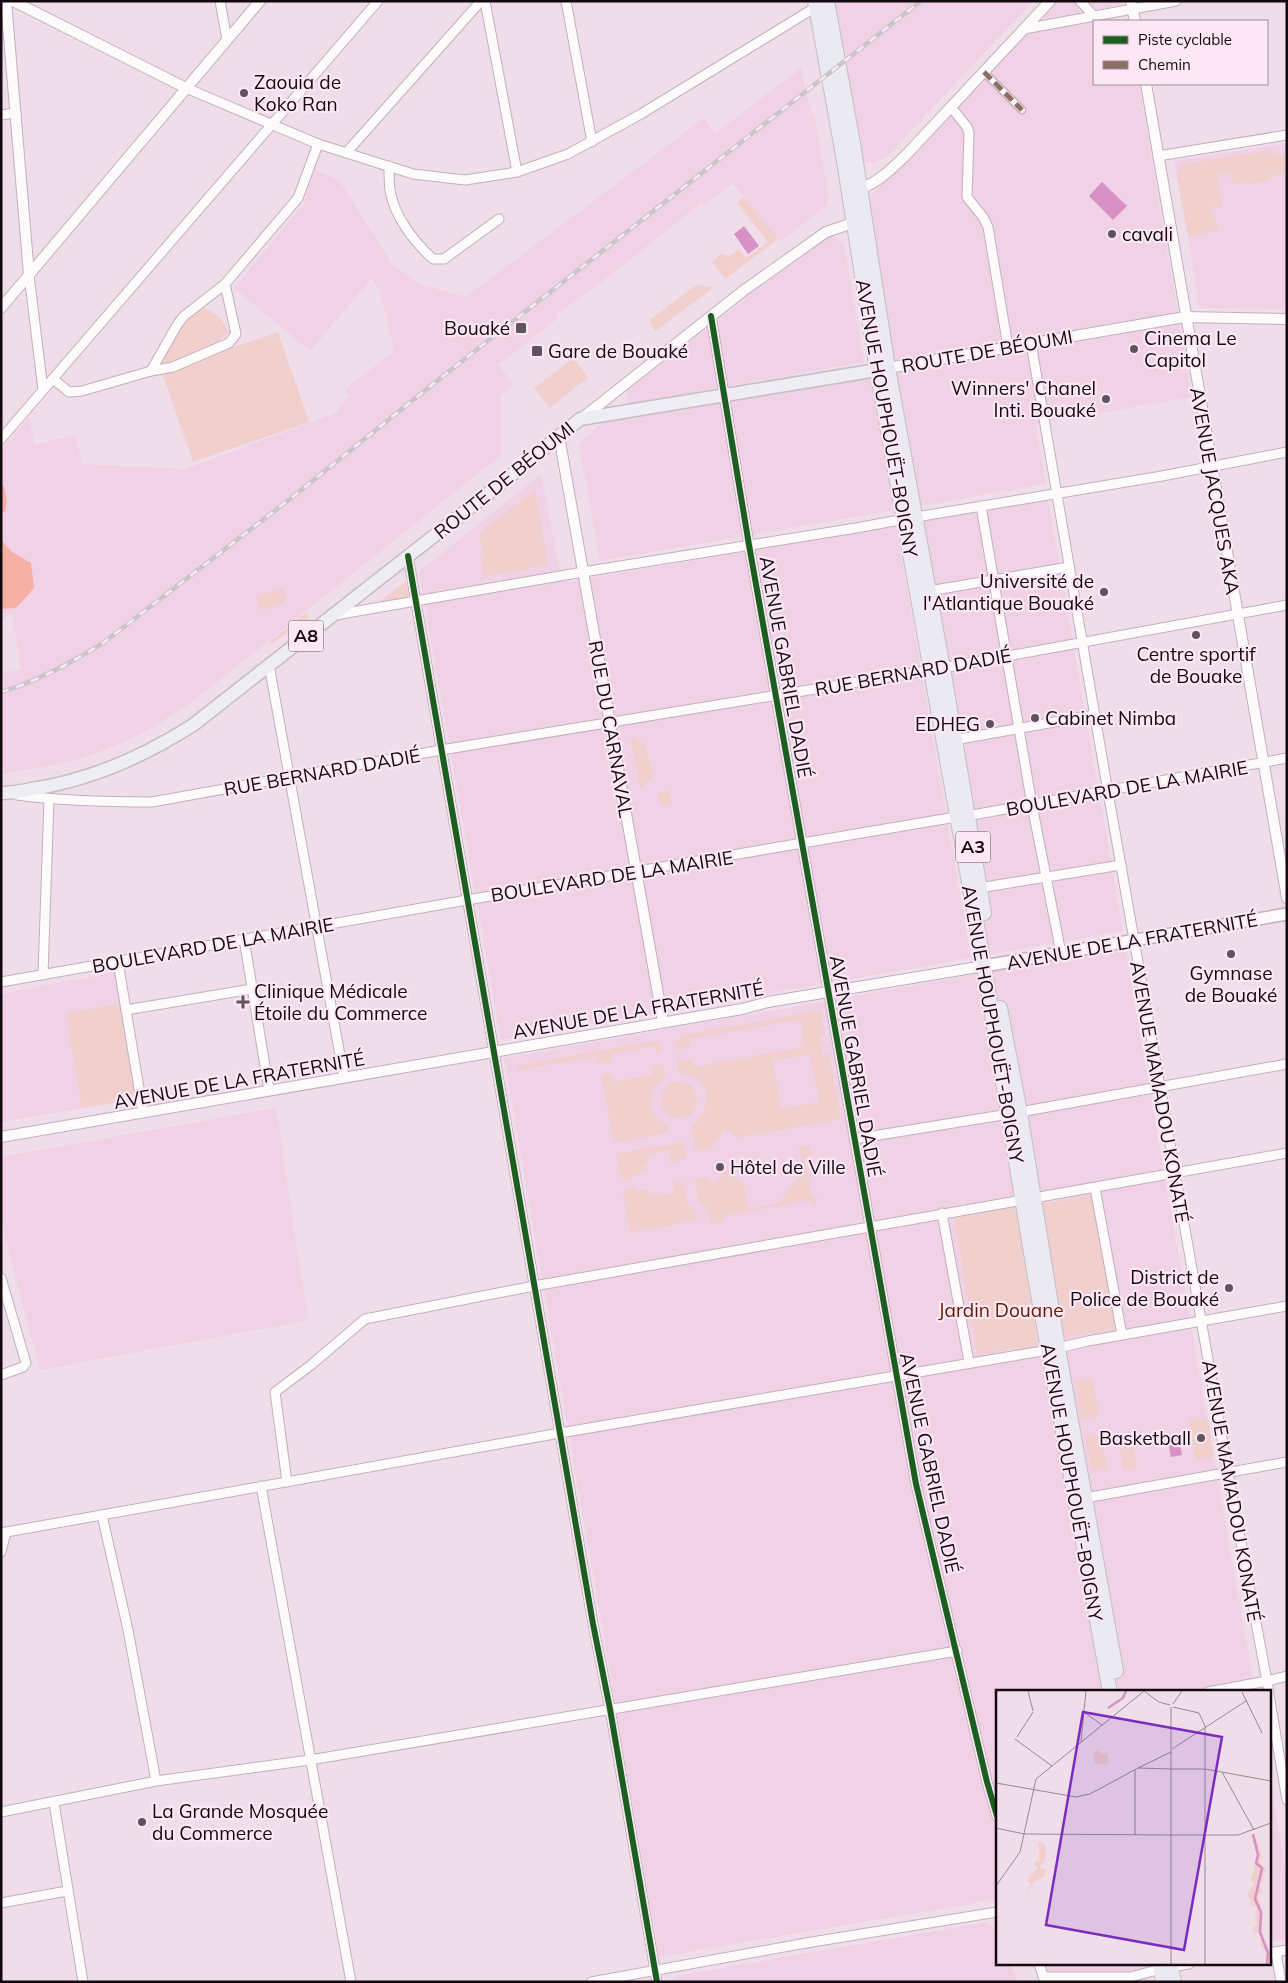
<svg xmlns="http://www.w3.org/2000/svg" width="1288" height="1983" viewBox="0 0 1288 1983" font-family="Mulish,sans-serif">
  <rect width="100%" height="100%" fill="#f0ddea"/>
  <g fill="#f0d1e6">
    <polygon points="828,1 1033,1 886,157 874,163 863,161"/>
    <polygon points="1055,1 1120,1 1121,5 1045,19 1043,14"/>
    <polygon points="1094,22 1094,84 1139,84 1192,397 1036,424 1046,484 600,561 579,444 603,422 891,373 862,205 1026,34"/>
    <polygon points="801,68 811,114 814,113 829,198 826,201 828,204 780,242 733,183 704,205 701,203 612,274 556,315 558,318 498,365 514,385 501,396 501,455 187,706 180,709 156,726 122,743 78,760 1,774 1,673 21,670 12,613 1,620 1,451 29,417 35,444 76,435 82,464 185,469 339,412 338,408 350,397 344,390 392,353 393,346 380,290 371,279 310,351 234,288 304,204 315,170 339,180 392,264 419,284 466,297 704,118 716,133"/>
    <polygon points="1287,143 1287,309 1199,308 1188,236 1174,161"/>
    <polygon points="829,233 844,244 864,362 628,404 626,392"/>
    <polygon points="541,474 562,583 896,526 971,958 501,1040 419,572"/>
    <polygon points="1048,499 1123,931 986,955 911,523"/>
    <polygon points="1125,948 1255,1692 997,1692 997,1899 659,1957 504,1058"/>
    <polygon points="116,972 135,1099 1,1122 1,994"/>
    <polygon points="276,1108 296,1242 308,1319 310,1320 40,1370 1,1221 1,1157"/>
    <polygon points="1269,1776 1287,1876 1287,1939 1269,1942"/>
    <polygon points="986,1922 997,1930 997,1964 1011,1964 1018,1982 674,1982 676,1976"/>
    <polygon points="1041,1964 1159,1964 1146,1972 1148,1982 1049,1982"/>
  </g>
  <g fill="#f1cfcd" fill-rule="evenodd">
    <polygon points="1266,151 1285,156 1285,172 1278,177 1270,173 1269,180 1247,184 1246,182 1232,184 1230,173 1217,175 1222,206 1211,208 1219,231 1188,236 1177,176 1183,164"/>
    <polygon points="744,197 778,239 725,279 712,262 721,254 729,256 739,249 746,258 768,242 737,202"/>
    <polygon points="697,285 714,287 655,331 650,324 651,319"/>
    <path d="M203,308C216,312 223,320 229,332L205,352L172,365L156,362L181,324Z"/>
    <polygon points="278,332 309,422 193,462 162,372"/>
    <polygon points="573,358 588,377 550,408 534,388"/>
    <polygon points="535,490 548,565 484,577 480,556 483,555 479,533"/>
    <polygon points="406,581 409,597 378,603"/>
    <path d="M284,588C289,608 275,606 260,610L256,596Z"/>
    <polygon points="305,614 309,615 308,618 270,645 270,641"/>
    <path d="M631,737L645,745C647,756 651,764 653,776L640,788Z"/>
    <polygon points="670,791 672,803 660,807 657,793"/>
    <polygon points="121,1004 135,1099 82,1108 66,1013"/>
    <path d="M821,1010L825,1034L819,1036L822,1055L829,1054L841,1119L737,1138L724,1129L711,1149L697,1151L695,1149L692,1127C714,1104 713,1080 679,1072L677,1061L692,1059L694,1067L804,1047L800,1020L689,1039L690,1047L676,1050L674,1042L681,1040L680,1036ZM810,1054L819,1102L781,1109L773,1061Z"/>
    <polygon points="659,1040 662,1052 657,1053 655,1046 611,1054 612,1061 598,1064 596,1056 517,1070 516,1066"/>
    <path d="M662,1064L666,1075C648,1090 643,1114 669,1126L665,1133L614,1143L601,1075L612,1074L613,1082L652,1075L651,1066Z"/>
    <circle cx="679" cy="1100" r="18"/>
    <polygon points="683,1142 686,1158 670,1163 669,1150 649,1154 647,1157 648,1164 644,1164 645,1170 639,1171 640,1174 632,1176 629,1180 625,1180 621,1177 616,1154"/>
    <polygon points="809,1145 811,1156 805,1158 812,1198 818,1197 815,1206 812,1206 810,1200 725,1216 726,1221 712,1224 704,1204 698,1201 695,1179 708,1177 711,1183 717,1182 724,1171 730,1170 735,1178 744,1184 749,1209 779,1203 797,1178 804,1176 799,1147"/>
    <polygon points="683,1181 687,1204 697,1213 698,1220 630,1233 623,1193 626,1189 634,1187 636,1191 646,1190 649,1192 650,1197 674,1193 673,1183"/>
    <polygon points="1092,1195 1116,1329 1056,1339 1032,1206"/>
    <polygon points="1015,1207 1038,1345 977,1355 954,1218"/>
    <polygon points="1092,1378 1099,1416 1081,1419 1075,1381"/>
    <polygon points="1207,1417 1214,1456 1196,1460 1189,1420"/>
    <polygon points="1101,1434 1107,1468 1091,1471 1085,1437"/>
    <polygon points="1131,1436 1137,1467 1123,1470 1118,1439"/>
  </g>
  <g fill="#f6b0a3">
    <polygon points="1,484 4,486 7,501 5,512 1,511"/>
    <polygon points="1,540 12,552 31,563 34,588 16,608 1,609"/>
  </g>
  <g fill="#d891c4">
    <polygon points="1102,182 1127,206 1113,220 1089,196"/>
    <polygon points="744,226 759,246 748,254 734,234"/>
    <polygon points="1178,1434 1182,1455 1171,1457 1167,1436"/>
  </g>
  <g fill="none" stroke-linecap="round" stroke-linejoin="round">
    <defs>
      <polyline id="pedestrian" points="984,72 1022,110"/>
      <g id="minor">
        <polyline points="220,1 227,40"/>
        <polyline points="485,1 517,172"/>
        <polyline points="566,1 592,142"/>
        <polyline points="1080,1 1094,16"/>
        <polyline points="1024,29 1176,1"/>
        <polyline points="186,88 318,144 413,174 465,180 517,172 568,154 641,114 816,7"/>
        <polyline points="951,107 967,127 969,133 967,197 983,217 988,227 1008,347"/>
        <polyline points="1,115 16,113"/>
        <polyline points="346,153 481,1"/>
        <polyline points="1158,156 1287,135"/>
        <path d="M389,166C389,174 389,182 390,190C394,216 414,242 433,259H444L499,219"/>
        <polyline points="29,275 43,390"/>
        <polyline points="711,316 749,545 916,1484 987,1782 997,1816"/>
        <polyline points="1031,343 1108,792 1228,1473 1269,1692"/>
        <polyline points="151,371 177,325 184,316 225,284"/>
        <polyline points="53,379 69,392 82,391 151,371 173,367 229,343 236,334 225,284 298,198 318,144"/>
        <polyline points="1,439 378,1"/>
        <polyline points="981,506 1032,805 1061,953"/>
        <polyline points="916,517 1162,476 1287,452"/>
        <polyline points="408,556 593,1624 610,1709 657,1982"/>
        <polyline points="929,591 1069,567"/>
        <polyline points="335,615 583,572 856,528 905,519"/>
        <polyline points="269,665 344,1077"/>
        <polyline points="954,740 1094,715"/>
        <path d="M17,795C62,801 106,802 152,802L441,750L931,670L1287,605"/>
        <polyline points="967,816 1287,758"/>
        <polyline points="979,888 1121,865"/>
        <polyline points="244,939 269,1090"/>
        <polyline points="118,962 143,1112"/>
        <polyline points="43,975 49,799"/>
        <polyline points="1,982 467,900 956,817"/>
        <polyline points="126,1010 252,989"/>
        <polyline points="1020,1112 1287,1064"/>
        <polyline points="854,1139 1009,1114"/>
        <polyline points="1095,1188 1122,1335"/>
        <polyline points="1034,1198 1287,1153"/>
        <polyline points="942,1213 969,1362"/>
        <polyline points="1,1278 26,1363 23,1367 1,1375"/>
        <polyline points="1058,1348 1088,1341 1287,1306"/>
        <polyline points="287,1482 275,1392 311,1365 365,1319 534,1286 1023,1200"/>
        <polyline points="261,1486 351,1982"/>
        <polyline points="1085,1498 1287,1462"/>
        <polyline points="102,1515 128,1630 156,1781"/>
        <polyline points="1,1533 560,1433 1048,1350"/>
        <polyline points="1,1552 6,1532"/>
        <polyline points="1208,1692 1267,1681 1287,1676"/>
        <polyline points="1269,1695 1287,1800"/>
        <polyline points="54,1803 83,1982"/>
        <polyline points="1,1812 156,1781 310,1760 957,1651"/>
        <polyline points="1,1903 67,1891"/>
        <polyline points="1276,1952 1281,1982"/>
        <polyline points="1269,1953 1287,1950"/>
        <polyline points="1039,1964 1045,1981"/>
        <polyline points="1171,1967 1189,1964"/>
        <polyline points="1043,1977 1130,1977 1161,1969"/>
        <polyline points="591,1982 806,1943 997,1912"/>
      </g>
      <g id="tertiary">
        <polyline points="6,1 29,275"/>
        <polyline points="13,1 186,88"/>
        <polyline points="1131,1 1135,21"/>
        <polyline points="1146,84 1287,898"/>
        <path d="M860,189C879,182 891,169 906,155L1050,1"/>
        <polyline points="1,308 260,1"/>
        <polyline points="882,369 1185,317 1287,319"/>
        <polyline points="581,419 743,291 826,232 853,223"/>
        <polyline points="559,436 663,1022"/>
        <polyline points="1,1137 742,1009 768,1002 984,966"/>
      </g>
      <polyline id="secondary" points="984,966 1287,914"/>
      <path id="primary" d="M1,793C11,793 22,791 32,789C91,780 143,757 193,725L509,477L580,419L877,370"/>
      <g id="trunk">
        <polyline points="815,1 843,155 877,370 984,966 1034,1271 1110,1692"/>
        <polyline points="827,1 853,143 888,368 943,668 984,913"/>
        <polyline points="1000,1008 1020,1112 1058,1348 1116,1671"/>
        <polyline points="1160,1964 1163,1982"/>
        <polyline points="1170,1964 1174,1982"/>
      </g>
    </defs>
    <use href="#pedestrian" stroke="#c0b1bb" stroke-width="9"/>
    <use href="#minor" stroke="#c0b1bb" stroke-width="11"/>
    <use href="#tertiary" stroke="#c0b1bb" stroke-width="12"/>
    <use href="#secondary" stroke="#c0b1bb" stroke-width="14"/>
    <use href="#primary" stroke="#c6bdc4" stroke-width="15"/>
    <use href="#trunk" stroke="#c6bdc4" stroke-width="16"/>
    <use href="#pedestrian" stroke="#fdfafc" stroke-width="6"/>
    <use href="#minor" stroke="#fdfafc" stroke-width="9"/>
    <use href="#tertiary" stroke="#fdfafc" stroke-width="10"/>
    <use href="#secondary" stroke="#fdfafc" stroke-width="11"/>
    <use href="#primary" stroke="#efedf4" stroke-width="12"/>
    <use href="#trunk" stroke="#ebe9f2" stroke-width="14"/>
    <defs>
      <path id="rail" d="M1,692C38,681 71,663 103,643L290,499L433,384L921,1"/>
    </defs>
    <use href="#rail" stroke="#cbc5c9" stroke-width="4.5"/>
    <use href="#rail" stroke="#fce7f5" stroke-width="2.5" stroke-dasharray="8" stroke-linecap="butt"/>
    <polyline stroke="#8d6e63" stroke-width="5" stroke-dasharray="10 5" stroke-linecap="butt" points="984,72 1022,110"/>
    <defs>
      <g id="cycleway">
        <polyline points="711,316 749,545 916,1484 987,1782 997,1816"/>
        <polyline points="408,556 593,1624 610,1709 657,1982"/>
      </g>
    </defs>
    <use href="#cycleway" stroke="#fce7f5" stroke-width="9"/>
    <use href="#cycleway" stroke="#1b5e20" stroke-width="6"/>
  </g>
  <g fill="#61535d" stroke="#fce7f5" stroke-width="2">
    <circle cx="244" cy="93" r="5"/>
    <circle cx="1112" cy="234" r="5"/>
    <rect x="515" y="322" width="12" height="12" rx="2.5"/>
    <circle cx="1134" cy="349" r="5"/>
    <rect x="531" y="345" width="12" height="12" rx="2.5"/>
    <circle cx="1106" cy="399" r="5"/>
    <circle cx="1104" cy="592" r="5"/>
    <circle cx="1196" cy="635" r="5"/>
    <circle cx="1035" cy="718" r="5"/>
    <circle cx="990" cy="724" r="5"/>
    <circle cx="1231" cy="954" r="5"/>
    <path d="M240.5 994.5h5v5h5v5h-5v5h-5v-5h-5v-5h5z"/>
    <circle cx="720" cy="1167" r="5"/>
    <circle cx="1229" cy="1288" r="5"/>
    <circle cx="1201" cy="1438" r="5"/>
    <circle cx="142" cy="1822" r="5"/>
  </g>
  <g text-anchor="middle" stroke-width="4.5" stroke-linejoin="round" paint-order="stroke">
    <g fill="#fce7f5" stroke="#5a4c55" stroke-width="1">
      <rect x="288.5" y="620.5" width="35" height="31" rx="4"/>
      <rect x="955.5" y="831.5" width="35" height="31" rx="4"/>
    </g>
    <g font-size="18" font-weight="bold" fill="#140911">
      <text x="306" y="642">A8</text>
      <text x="973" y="853">A3</text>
    </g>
    <g font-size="19" fill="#140911" stroke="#fce7f5" text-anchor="start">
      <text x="254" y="89">Zaouia de<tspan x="254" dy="22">Koko Ran</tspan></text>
      <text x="1122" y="241">cavali</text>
      <text x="510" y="335" text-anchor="end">Bouaké</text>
      <text x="1144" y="345">Cinema Le<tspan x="1144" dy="22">Capitol</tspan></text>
      <text x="548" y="358">Gare de Bouaké</text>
      <text x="1096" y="395" text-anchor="end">Winners' Chanel<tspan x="1096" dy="22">Inti. Bouaké</tspan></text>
      <text x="1094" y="588" text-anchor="end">Université de<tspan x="1094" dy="22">l'Atlantique Bouaké</tspan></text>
      <text x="1196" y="661" text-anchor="middle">Centre sportif<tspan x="1196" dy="22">de Bouake</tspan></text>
      <text x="1045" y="725">Cabinet Nimba</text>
      <text x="980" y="731" text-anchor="end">EDHEG</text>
      <text x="1231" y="980" text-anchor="middle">Gymnase<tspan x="1231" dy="22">de Bouaké</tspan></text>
      <text x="254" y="998">Clinique Médicale<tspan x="254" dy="22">Étoile du Commerce</tspan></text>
      <text x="730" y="1174">Hôtel de Ville</text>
      <text x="1219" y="1284" text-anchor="end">District de<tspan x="1219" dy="22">Police de Bouaké</tspan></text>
      <text x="1191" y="1445" text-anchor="end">Basketball</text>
      <text x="152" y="1818">La Grande Mosquée<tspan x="152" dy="22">du Commerce</tspan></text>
    </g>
    <g font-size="19" fill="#140911" stroke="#fce7f5">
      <text transform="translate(987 351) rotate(-10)" y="7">ROUTE DE BÉOUMI</text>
      <text transform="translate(887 418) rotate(80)" y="7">AVENUE HOUPHOUËT-BOIGNY</text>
      <text transform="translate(504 480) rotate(-39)" y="7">ROUTE DE BÉOUMI</text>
      <text transform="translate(1215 491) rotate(80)" y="7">AVENUE JACQUES AKA</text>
      <text transform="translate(786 667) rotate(80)" y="7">AVENUE GABRIEL DADIÉ</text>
      <text transform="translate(913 672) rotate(-10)" y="7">RUE BERNARD DADIÉ</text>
      <text transform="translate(611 729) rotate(80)" y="7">RUE DU CARNAVAL</text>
      <text transform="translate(322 772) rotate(-10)" y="7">RUE BERNARD DADIÉ</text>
      <text transform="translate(1127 788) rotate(-10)" y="7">BOULEVARD DE LA MAIRIE</text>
      <text transform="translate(612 876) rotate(-9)" y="7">BOULEVARD DE LA MAIRIE</text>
      <text transform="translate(1132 941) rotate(-10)" y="7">AVENUE DE LA FRATERNITÉ</text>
      <text transform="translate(213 945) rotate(-10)" y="7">BOULEVARD DE LA MAIRIE</text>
      <text transform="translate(638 1010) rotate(-10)" y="7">AVENUE DE LA FRATERNITÉ</text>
      <text transform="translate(993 1024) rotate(80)" y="7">AVENUE HOUPHOUËT-BOIGNY</text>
      <text transform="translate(856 1066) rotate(80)" y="7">AVENUE GABRIEL DADIÉ</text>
      <text transform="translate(239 1080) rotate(-10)" y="7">AVENUE DE LA FRATERNITÉ</text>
      <text transform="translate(1160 1092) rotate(80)" y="7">AVENUE MAMADOU KONATÉ</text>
      <text transform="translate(930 1463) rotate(78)" y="7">AVENUE GABRIEL DADIÉ</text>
      <text transform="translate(1072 1482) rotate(80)" y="7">AVENUE HOUPHOUËT-BOIGNY</text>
      <text transform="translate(1232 1491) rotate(80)" y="7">AVENUE MAMADOU KONATÉ</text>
    </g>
    <g font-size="19" fill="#5f1b03" stroke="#fce7f5">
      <text x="1001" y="1317">Jardin Douane</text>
    </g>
  </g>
  <g transform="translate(996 1690)">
    <rect width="275" height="275" fill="#f0ddea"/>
    <path d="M103,59V64L111,63L113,73L99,75L97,64ZM258,144L267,168L263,171L271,182L266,184L268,189L263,194L266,201L262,206L267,225L265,241L275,265V274H271L269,268L271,263L264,254L266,245L256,240L262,233L259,230L261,217L256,216L252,205L258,193L255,190L261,166L255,145ZM42,152L49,154L50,169L44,177L50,180L48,187L38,192L30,207L35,194L31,191L41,178L38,172L44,170Z" fill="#f1cfcd"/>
    <path fill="none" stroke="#d891c4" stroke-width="2.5" d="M112,18L127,8L130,1M257,144L262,165L260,173L266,178L259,209L265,222L264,242L272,263L271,274"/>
    <path fill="none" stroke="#988893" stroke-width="1" d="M32,1L37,21M148,1L163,12L174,15M246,2L266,43M177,14L186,1M175,17V274M177,17L203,23L209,36V274M88,22L106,35M21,47L37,22M19,49L56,76M85,52L90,1M176,59L250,11M142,78L175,62M175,79H209L275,91M139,80V145M226,82L258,140M0,93L80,107L94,104L142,78L175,79M0,138L28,144L175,145M175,145H242L275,133M0,196L24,162L40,89L148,1"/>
    <path fill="#7b2cbf" fill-opacity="0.15" stroke="#7b2cbf" stroke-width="2.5" d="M87,22L226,47L188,260L50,235Z"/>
    <rect width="275" height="275" fill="none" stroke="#140911" stroke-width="2.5"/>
  </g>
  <rect width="1288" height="1983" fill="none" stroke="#140911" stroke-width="5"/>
  <rect x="1093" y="20" width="175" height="65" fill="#fce7f5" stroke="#9f8e9a"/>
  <rect x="1103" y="36" width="25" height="8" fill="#1b5e20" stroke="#9f8e9a"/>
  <text x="1138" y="45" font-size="15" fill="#140911">Piste cyclable</text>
  <rect x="1103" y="61" width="25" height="8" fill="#8d6e63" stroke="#9f8e9a"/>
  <text x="1138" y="70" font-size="15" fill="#140911">Chemin</text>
</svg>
